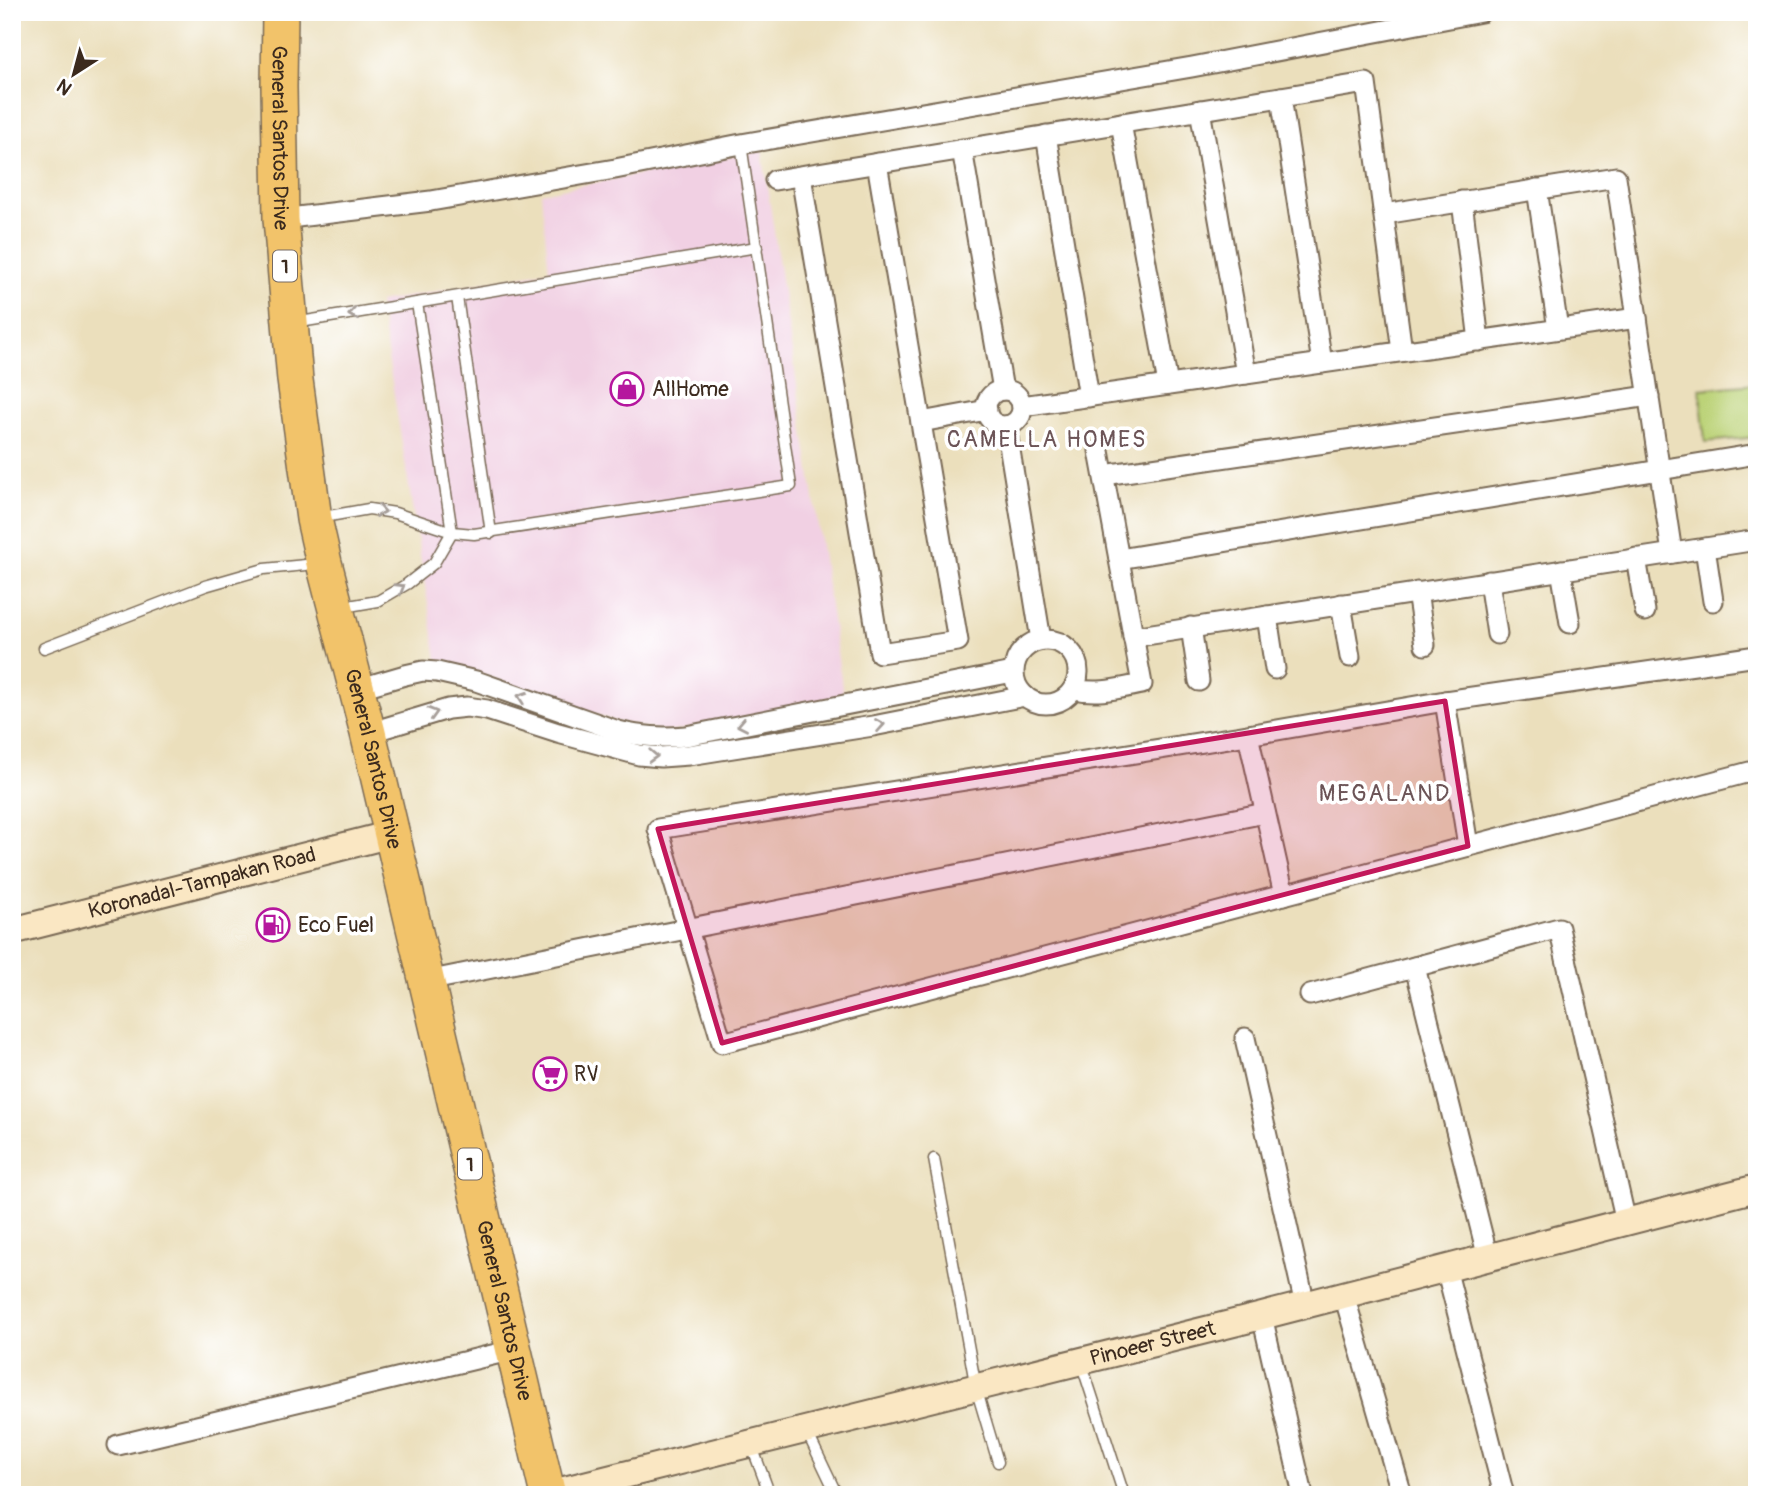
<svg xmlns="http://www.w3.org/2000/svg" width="1769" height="1507" viewBox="0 0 1769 1507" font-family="Pangolin,sans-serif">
  <rect width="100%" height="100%" fill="#fff"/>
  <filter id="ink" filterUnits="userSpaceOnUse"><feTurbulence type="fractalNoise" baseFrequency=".0143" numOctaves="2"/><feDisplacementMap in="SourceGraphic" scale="14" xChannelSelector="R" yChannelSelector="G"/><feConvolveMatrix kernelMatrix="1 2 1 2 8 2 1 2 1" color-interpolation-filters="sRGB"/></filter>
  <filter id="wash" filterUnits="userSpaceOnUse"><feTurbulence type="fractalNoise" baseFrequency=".00686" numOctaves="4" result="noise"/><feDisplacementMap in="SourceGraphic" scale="28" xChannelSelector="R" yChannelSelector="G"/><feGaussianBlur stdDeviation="1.57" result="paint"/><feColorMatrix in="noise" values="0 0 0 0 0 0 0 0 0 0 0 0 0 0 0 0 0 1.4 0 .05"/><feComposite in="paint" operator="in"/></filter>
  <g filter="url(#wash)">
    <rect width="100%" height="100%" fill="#ebdfbc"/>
    <polygon fill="#f1d0e3" points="762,151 844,699 670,732 617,722 437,659 379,302 549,271 541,193"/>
    <polygon fill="#bcd378" stroke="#7c7e4b" stroke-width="2" points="1757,384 1757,437 1705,442 1700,389"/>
  </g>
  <g filter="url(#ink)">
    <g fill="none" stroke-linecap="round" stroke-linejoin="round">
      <defs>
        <g id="lane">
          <polyline points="457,297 491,533"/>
          <polyline points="294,323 757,247"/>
          <polyline points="318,518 369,509 395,513 452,532 474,534 791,486 741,144"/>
          <polyline points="343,607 378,601 407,584 434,563 452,532 417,303"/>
          <polyline points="44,648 205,586 264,569 316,564"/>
          <polyline points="934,1159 976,1388 998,1462"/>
          <polyline points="1081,1362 1124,1495"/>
          <polyline points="807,1432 837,1495"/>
          <polyline points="751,1444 770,1495"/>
        </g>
        <g id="street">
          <polyline points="1281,97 1322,363"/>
          <polyline points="1200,110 1246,374"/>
          <polyline points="1121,123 1168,385"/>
          <polyline points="1046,135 1089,397"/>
          <polyline points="962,149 1003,390"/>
          <polyline points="801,176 880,653 958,641 877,163"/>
          <polyline points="775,180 1366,83 1402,351"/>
          <polyline points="1537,189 1558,329"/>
          <polyline points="1462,201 1479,341"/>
          <polyline points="1384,214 1616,177 1672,553"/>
          <polyline points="281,219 431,201 615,169 741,144 1192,67 1481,12"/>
          <circle cx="1004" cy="408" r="18"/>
          <polyline points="1022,406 1637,318"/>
          <polyline points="921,422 987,410"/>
          <polyline points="1006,426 1041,640"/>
          <polyline points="1104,475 1649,396"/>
          <polyline points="1705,548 1713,601"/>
          <polyline points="1636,558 1645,611"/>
          <polyline points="1119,559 1757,454"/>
          <polyline points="1561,570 1570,623"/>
          <polyline points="1489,581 1497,634"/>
          <polyline points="1417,592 1425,645"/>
          <polyline points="1341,604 1350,657"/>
          <polyline points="1267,616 1275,669"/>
          <polyline points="1191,627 1199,681"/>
          <polyline points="1133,637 1757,540"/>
          <circle cx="1046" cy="672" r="32"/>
          <polyline points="1757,656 1445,701 1248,735 658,829 722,1043 1757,770"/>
          <path d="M357,689L405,675L423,671L437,672L476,681L618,731C643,737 661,738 686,736L1013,672"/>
          <path d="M1073,689C1099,694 1116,689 1142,684L1099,451"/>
          <polyline points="1445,701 1468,846"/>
          <polyline points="368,733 448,709 467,707 487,710 558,733 639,755 661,757 689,755 873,726 1025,696"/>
          <polyline points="1248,735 1284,895"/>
          <polyline points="1415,967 1488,1258"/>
          <polyline points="427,981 1265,813"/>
          <polyline points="1310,995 1559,928 1626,1222"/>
          <polyline points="1245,1038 1305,1305"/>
          <polyline points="1446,1268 1504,1495"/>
          <polyline points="1344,1295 1402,1495"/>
          <polyline points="1262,1316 1303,1495"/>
          <polyline points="118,1445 513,1350"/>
        </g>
        <g id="secondary">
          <path id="s1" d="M12,931L392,834"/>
          <path id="s2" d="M548,1494L1262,1316L1757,1188"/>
        </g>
        <g id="highway">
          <path id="s3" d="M280,12L279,87L281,219L295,380L314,519L324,563L368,733L548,1495"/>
        </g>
      </defs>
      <use href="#lane" stroke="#796955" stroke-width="13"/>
      <use href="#street" stroke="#796955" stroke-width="23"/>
      <use href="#secondary" stroke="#796955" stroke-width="30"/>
      <use href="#highway" stroke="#796955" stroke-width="38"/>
      <use href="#lane" stroke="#fff" stroke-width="10"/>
      <use href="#street" stroke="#fff" stroke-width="19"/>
      <use href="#secondary" stroke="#fae7c3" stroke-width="26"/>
      <use href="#highway" stroke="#f2c36a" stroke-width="35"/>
    </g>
    <defs><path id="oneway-chevron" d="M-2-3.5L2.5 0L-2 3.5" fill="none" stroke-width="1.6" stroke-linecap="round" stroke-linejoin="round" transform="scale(1.75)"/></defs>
    <g stroke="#a79f9a">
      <use href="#oneway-chevron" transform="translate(353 314) rotate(171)"/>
      <use href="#oneway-chevron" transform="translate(381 511) rotate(9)"/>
      <use href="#oneway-chevron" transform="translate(400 588) rotate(-31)"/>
      <use href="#oneway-chevron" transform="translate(522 697) rotate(-161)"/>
      <use href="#oneway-chevron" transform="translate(433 713) rotate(-16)"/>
      <use href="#oneway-chevron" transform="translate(742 725) rotate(169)"/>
      <use href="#oneway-chevron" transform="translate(880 725) rotate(-10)"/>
      <use href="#oneway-chevron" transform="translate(653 756) rotate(2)"/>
    </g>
  </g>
  <path fill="#c2185b" fill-opacity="0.2" stroke="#c2185b" stroke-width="5" stroke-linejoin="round" d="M1445,701L1468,846L722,1043L658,829Z"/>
  <defs>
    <symbol id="shop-ring" viewBox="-11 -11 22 22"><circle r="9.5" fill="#fff" stroke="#b5179e" stroke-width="1.5"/><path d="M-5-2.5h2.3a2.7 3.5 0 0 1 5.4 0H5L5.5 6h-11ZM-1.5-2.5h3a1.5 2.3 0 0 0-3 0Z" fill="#b5179e"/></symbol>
    <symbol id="fuel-ring" viewBox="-11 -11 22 22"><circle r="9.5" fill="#fff" stroke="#b5179e" stroke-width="1.5"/><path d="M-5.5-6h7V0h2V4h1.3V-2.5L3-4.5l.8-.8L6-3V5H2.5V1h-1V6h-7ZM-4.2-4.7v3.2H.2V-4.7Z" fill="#b5179e"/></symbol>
    <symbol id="supermarket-ring" viewBox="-11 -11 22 22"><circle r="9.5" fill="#fff" stroke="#b5179e" stroke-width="1.5"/><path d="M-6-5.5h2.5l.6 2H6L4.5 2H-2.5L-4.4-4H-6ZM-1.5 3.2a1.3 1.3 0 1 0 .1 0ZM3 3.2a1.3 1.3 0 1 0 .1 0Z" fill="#b5179e"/></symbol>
  </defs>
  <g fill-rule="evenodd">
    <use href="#shop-ring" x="608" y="370" width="38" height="38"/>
    <use href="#fuel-ring" x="254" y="906" width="38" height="38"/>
    <use href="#supermarket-ring" x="531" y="1055" width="38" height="38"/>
  </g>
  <g text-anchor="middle" stroke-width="7" stroke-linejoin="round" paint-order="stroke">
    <g fill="#fff" stroke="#766a62" stroke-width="2">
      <rect x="273" y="250.5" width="24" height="31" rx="5"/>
      <rect x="458" y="1148.5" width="24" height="31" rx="5"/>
    </g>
    <g font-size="19" font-weight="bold" fill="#3b2a1e">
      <text x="285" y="273">1</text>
      <text x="470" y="1171">1</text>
    </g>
    <g font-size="21" fill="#3b2a1e" stroke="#fff">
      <text dy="7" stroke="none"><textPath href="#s3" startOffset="126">General Santos Drive</textPath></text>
      <text dy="7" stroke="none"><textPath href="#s3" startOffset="756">General Santos Drive</textPath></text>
      <text dy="7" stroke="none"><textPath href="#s1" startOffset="196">Koronadal-Tampakan Road</textPath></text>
      <text dy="7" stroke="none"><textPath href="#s3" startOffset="1323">General Santos Drive</textPath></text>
      <text dy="7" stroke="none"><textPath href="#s2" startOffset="623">Pinoeer Street</textPath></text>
    </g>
    <g font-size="21" fill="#3b2a1e" stroke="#fff" text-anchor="start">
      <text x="652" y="396">AllHome</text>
      <text x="298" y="932">Eco Fuel</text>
      <text x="574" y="1081">RV</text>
    </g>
    <g font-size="23" letter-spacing="2" fill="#6c5457" stroke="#fff">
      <text x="1047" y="447">CAMELLA HOMES</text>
      <text x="1385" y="801">MEGALAND</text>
    </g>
  </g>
  <rect width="1769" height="1507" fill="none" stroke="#fff" stroke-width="42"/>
  <g transform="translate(74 74) rotate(216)" stroke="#ffffff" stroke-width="5" paint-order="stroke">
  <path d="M0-5L12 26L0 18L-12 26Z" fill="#3b2a1e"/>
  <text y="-10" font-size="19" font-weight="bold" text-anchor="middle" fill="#3b2a1e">N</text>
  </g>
</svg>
